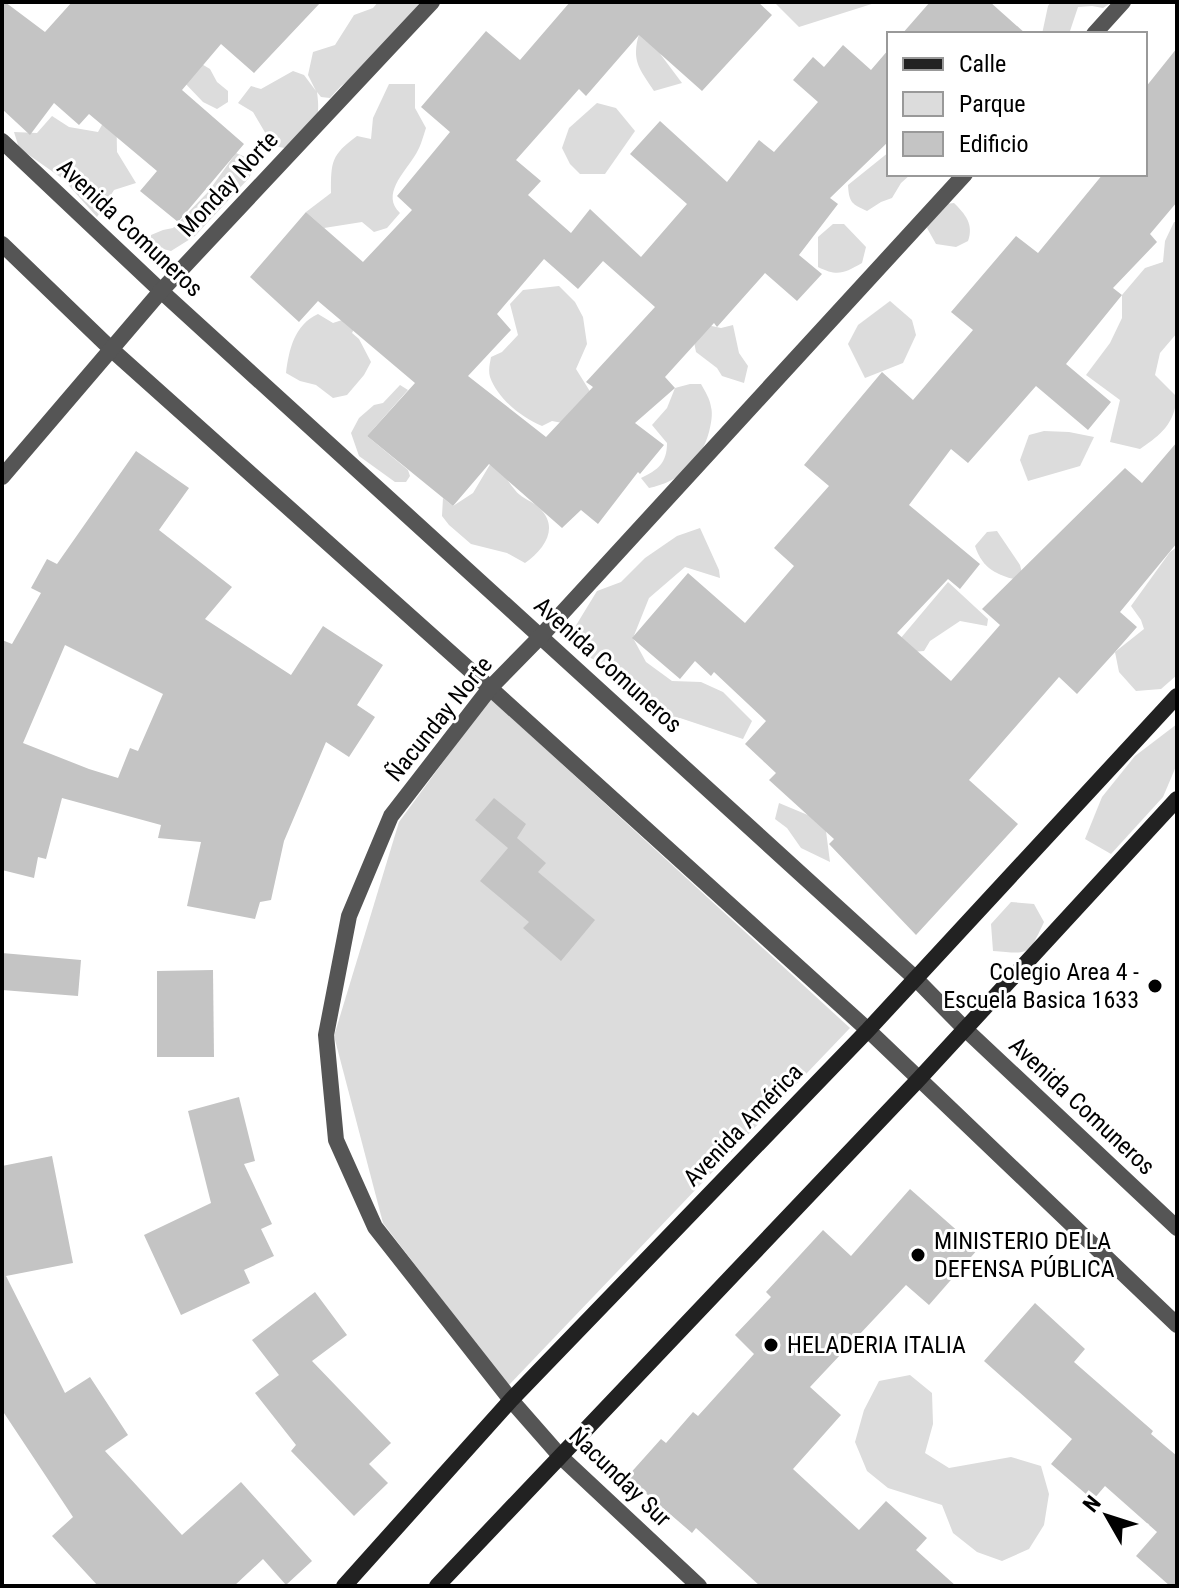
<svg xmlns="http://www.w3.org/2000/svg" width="1179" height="1588" viewBox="0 0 1179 1588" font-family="'Roboto Condensed',sans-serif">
  <rect width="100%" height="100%" fill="#fff"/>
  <g fill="#dcdcdc">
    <path d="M378,2H421L360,72L341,86L330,98L321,97L317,92C322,127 311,130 285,148L273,146L253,112L238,103L251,86L261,89L293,71L304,75L316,91L308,75L313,52L335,45L354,15L373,8Z"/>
    <polygon points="774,2 878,2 799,27"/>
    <polygon points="1051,2 1112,2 1103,8 1092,6 1078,7 1069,34 1042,34 1048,6"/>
    <path d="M639,34L654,41L661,55L682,83L654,91C640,69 631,62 639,34Z"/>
    <polygon points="195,60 210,69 217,82 228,91 228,102 217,109 203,102 182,80"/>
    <path d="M389,84H415V108L426,128C423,137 420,149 414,157C404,173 381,195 400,213L387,228L374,232L362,222L324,228L306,212L331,193C331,162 331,155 357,136L371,139L373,118Z"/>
    <polygon points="116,100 117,152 136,183 114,190 97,217 63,179 19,148 14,132 37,133 52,116 69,127 98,132"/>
    <polygon points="597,103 616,108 635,131 605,174 580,174 570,164 562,148 569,128"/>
    <path d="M889,152V174H911L901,183L892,198L881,202L867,211C852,204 849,203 848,185Z"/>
    <polygon points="236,153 257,162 249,178 195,236 171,251 151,246 151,235 163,230 173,228 208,192"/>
    <path d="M954,203C965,214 974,224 968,241L956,247L936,244L927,228L937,205Z"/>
    <path d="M1174,222H1177V333L1160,353L1155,375L1177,397C1174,424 1162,434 1140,449L1110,442L1120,400L1086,375L1110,343L1122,318V295L1145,268L1163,262L1165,241Z"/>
    <path d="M833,224H844L866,247L862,263C844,273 838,277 818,267V237Z"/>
    <path d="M559,286L575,302L583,317L587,344L576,369L591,393L573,425L552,421L542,426C521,417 498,399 490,377C488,370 490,363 491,357L502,352L518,335L510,304L523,290Z"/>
    <polygon points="890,301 912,320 916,335 903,363 865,378 848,344 858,325"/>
    <path d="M318,314L333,323L342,320L357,323L352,333L359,339L371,362L364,375L347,395L333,398L316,385L300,381L286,373C289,350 294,325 318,314Z"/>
    <polygon points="707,325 721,328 733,325 739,353 748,366 744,383 722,376 717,368 696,352 694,342"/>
    <path d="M690,384H701C705,391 710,399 711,407C713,414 711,424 709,432C701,462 679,482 649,488L641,478C658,470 667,463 667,443L652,425L667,408L675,388Z"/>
    <polygon points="400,385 408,390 367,436 408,470 410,476 406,482 395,482 359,456 351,433 359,418 374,405 383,403"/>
    <polygon points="1044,431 1069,432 1094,437 1080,466 1028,481 1020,460 1029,435"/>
    <path d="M495,456C501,468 506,480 515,490C520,497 529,500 536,505C561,525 546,548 525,563L507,553L471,544L449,525L442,516L443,498L453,506L473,493Z"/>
    <polygon points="700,528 719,570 720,578 685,567 649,598 633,638 646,662 672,681 701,682 723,692 752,721 743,739 680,718 662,720 636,702 632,688 612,669 583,654 575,627 597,591 621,582 645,558 677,536"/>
    <path d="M997,531L1020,565L1024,581C1001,577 983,571 975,546L987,532Z"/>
    <polygon points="1177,547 1177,675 1161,689 1136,691 1119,672 1115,652 1144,629 1141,620 1131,606 1170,552"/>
    <polygon points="948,582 988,619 987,626 960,621 930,641 924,651 912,652 895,645"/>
    <polygon points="490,698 850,1028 508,1386 383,1223 334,1036 399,822"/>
    <polygon points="1177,724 1177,764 1163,797 1111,854 1085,839 1102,797 1135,756"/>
    <polygon points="779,803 815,818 826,831 830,862 801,848 787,828 775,819"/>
    <path d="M1011,902L1034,904L1044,922C1028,956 1030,954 993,951L991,924Z"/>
    <polygon points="910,1375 932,1393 933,1424 925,1453 949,1468 1011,1457 1041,1466 1049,1494 1044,1525 1029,1549 1002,1561 977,1552 953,1533 942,1505 888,1488 867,1471 855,1442 864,1410 879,1381"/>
  </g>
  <g fill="#c4c4c4" fill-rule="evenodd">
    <polygon points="2,2 5,2 45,32 72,2 321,2 254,73 221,44 182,90 244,144 178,222 140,191 157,171 89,114 79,125 54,103 30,135 2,109"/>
    <path d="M570,2H758L772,15L702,91L639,35L586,96L579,89L516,160L541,181L528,195L571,233L590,209L641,257L687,204L630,154L660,121L727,182L759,140L774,152L818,102L793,80L813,57L824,67L843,45L871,70L889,49V141L830,198L838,204L799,255L822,274L797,301L765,273L717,327L714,323L665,377L675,388L635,423L664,445L640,474L638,472L598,524L581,510L562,528L489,464L453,506L367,436L415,383L318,301L299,322L250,277L306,212L363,262L412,210L397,196L450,132L421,107L486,31L520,60ZM544,259L578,289L603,261L655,307L586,382L593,387L546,437L468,376L511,330L497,314Z"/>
    <polygon points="930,2 990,2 1026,34 902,34"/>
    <polygon points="1177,48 1177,202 1150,234 1157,242 1113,288 1122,295 1066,364 1111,402 1088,430 1036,386 968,463 951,449 909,505 980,564 960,589 948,579 897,633 951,681 1000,625 982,609 1125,468 1142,483 1177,442 1177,543 1120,612 1137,627 1115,652 1077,694 1059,677 969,780 1018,824 916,935 829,844 834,839 769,780 776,773 745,744 766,721 714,672 711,676 695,661 680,679 632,638 688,573 745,623 794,566 774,548 829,486 804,465 882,372 913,400 973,330 951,312 1016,236 1038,253 1103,174 1145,174 1145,88"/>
    <path d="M136,451L189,488L159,530L232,587L205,619L291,675L323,626L383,665L357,705L375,717L349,757L326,742L284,841L271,900L260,902L255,919L187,906L201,842L158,838L161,825L62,798L46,859L38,857L34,878L2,870V640L12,644L41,593L31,588L47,559L57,564ZM65,645L163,694L138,751L130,748L118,778L89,769L23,743Z"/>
    <polygon points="494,798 526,824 517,838 546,863 538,872 595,920 561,961 523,928 529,922 480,881 508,848 475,820"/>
    <polygon points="2,953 81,960 78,996 2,990"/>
    <polygon points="213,970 214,1057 157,1057 157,971"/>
    <polygon points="239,1097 255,1161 244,1164 272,1224 261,1229 274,1256 244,1270 250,1283 181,1315 144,1235 211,1203 188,1111"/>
    <polygon points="52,1156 73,1263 6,1276 65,1393 90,1377 128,1435 105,1451 182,1535 241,1482 312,1561 286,1585 263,1559 234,1586 98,1586 52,1536 73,1517 2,1410 2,1166"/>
    <polygon points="910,1189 978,1249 929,1305 906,1285 810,1387 841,1415 793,1469 859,1530 886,1501 927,1538 916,1550 956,1586 760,1586 696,1528 692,1533 627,1477 661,1439 666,1443 693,1412 698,1416 754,1354 735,1335 771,1297 766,1292 823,1230 851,1256"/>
    <polygon points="315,1292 347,1335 312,1361 391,1443 369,1464 388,1483 354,1516 291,1451 296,1445 255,1393 279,1375 252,1340"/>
    <polygon points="1035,1303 1085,1349 1074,1362 1153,1431 1151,1434 1177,1456 1177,1586 1170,1586 1136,1556 1157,1532 1105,1486 1093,1500 1051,1464 1072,1439 984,1361"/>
  </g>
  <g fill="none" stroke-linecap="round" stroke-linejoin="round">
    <g stroke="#555" stroke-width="16">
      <polyline points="1094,34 1123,2"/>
      <polyline points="2,141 161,291 915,978 964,1028 1177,1228"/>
      <polyline points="2,244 111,349 490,688 868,1030 1177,1325"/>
      <polyline points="2,477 161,291 432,2"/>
      <polyline points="699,1586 561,1457 511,1400 375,1227 336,1140 326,1035 349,916 391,816 490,688 541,636 965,174"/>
    </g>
    <g stroke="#222" stroke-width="16">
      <polyline points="344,1586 511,1400 868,1030 1177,696"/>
      <polyline points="437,1586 919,1079 1177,799"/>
    </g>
  </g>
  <g fill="#000" stroke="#fff" stroke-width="3">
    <circle cx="1155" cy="986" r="8"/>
    <circle cx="918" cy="1255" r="8"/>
    <circle cx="771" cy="1345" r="8"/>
  </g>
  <g text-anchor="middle" stroke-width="6" stroke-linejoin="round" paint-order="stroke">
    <g font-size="24" fill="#000" stroke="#fff">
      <text transform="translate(228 184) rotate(-47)" y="8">Monday Norte</text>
      <text transform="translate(130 228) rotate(43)" y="8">Avenida Comuneros</text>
      <text transform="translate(608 665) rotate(42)" y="8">Avenida Comuneros</text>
      <text transform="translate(439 719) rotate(-51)" y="8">Ñacunday Norte</text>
      <text transform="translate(1082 1106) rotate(43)" y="8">Avenida Comuneros</text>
      <text transform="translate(743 1125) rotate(-46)" y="8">Avenida América</text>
      <text transform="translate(620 1477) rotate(44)" y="8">Ńacunday Sur</text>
    </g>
    <g font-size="24" fill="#000" stroke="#fff" text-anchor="start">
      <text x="1139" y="980" text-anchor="end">Colegio Area 4 -<tspan x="1139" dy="28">Escuela Basica 1633</tspan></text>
      <text x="934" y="1249">MINISTERIO DE LA<tspan x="934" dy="28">DEFENSA PÚBLICA</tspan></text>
      <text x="787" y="1353">HELADERIA ITALIA</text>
    </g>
  </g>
  <rect width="1179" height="1588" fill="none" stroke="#000000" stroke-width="8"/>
  <rect x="887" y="32" width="260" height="144" fill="#ffffff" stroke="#999999" stroke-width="2"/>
  <rect x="903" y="58" width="40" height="12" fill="#222222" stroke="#999999" stroke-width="2"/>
  <text x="959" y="72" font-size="24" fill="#000000">Calle</text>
  <rect x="903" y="92" width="40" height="24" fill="#dcdcdc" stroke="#999999" stroke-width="2"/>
  <text x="959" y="112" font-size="24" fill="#000000">Parque</text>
  <rect x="903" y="132" width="40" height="24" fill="#c4c4c4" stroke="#999999" stroke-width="2"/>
  <text x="959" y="152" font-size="24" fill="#000000">Edificio</text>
  <g transform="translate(1107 1516) rotate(309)" stroke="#ffffff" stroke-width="6" paint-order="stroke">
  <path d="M0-6L14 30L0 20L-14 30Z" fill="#000000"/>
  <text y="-12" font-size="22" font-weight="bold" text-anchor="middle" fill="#000000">N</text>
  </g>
</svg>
